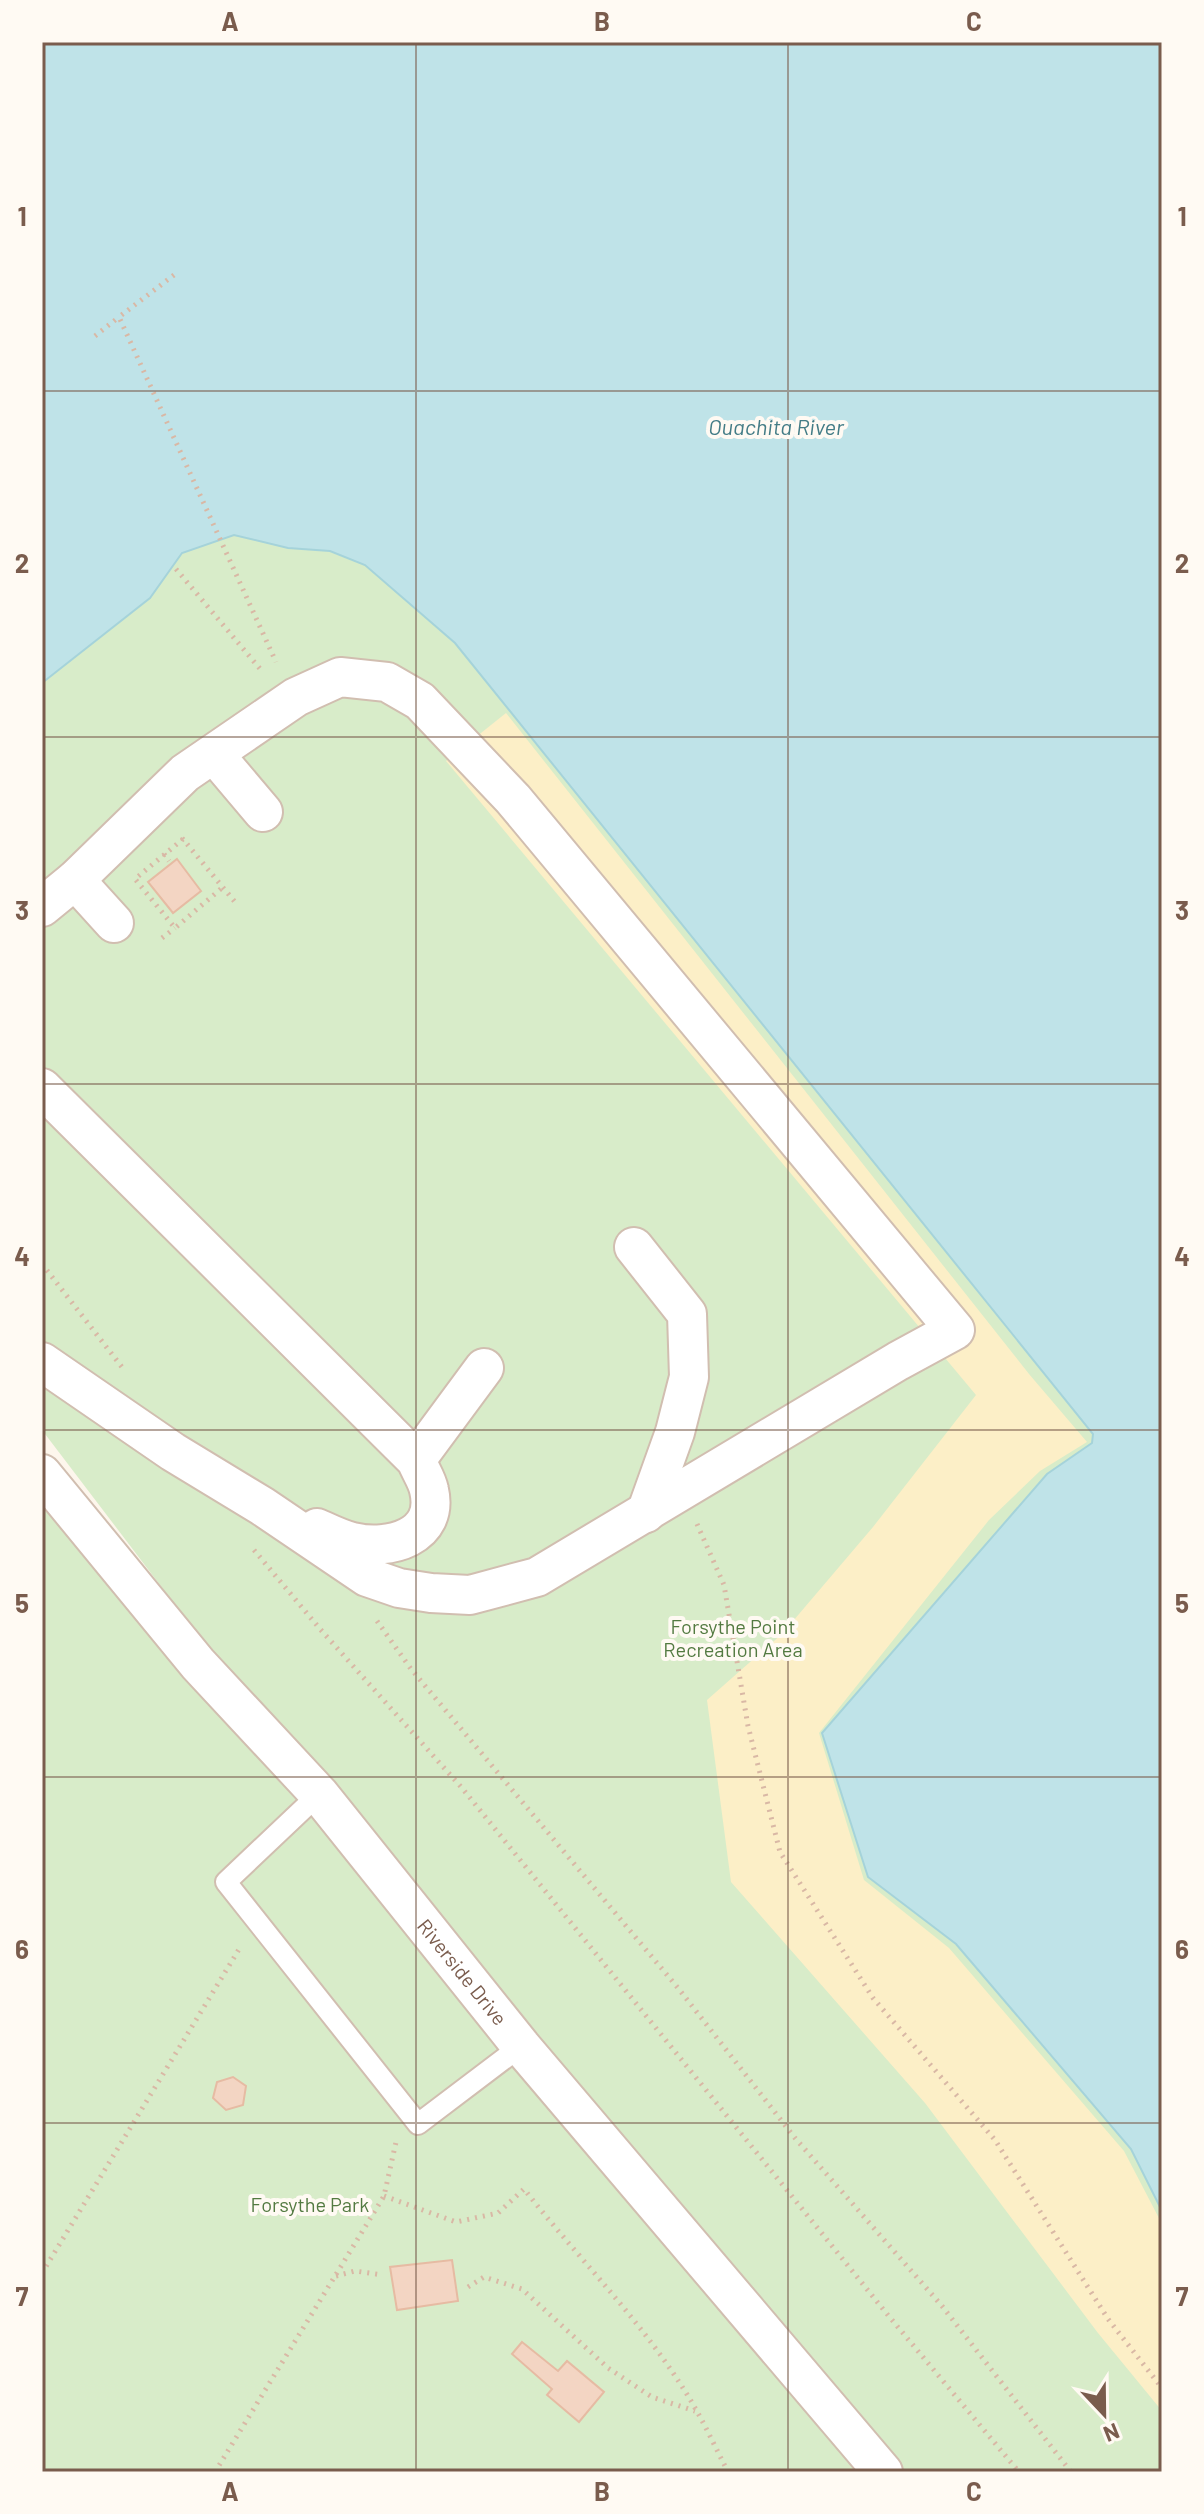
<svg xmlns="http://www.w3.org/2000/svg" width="1204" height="2514" viewBox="0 0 1204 2514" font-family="Barlow,sans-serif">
  <rect width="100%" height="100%" fill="#fdf6ec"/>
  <polygon fill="#d8ecc9" points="196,512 356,512 1162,1499 1162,2472 42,2472 42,1470 319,1794 42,1430 42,633"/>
  <polygon fill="#fcefc7" points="506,713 1029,1374 1087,1442 1040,1471 989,1520 819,1733 864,1880 949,1948 1124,2151 1162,2224 1162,2411 1098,2333 925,2103 731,1882 707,1700 782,1634 873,1527 976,1395 446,761"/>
  <polygon fill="#bfe3e8" stroke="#a5d3da" stroke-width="2" points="42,42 1162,42 1162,2211 1131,2149 956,1944 868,1877 822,1733 1047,1474 1092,1443 1093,1434 455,643 365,565 330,551 288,548 234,535 182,553 150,598 42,683"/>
  <g fill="#f3d5c3" stroke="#e6bba3" stroke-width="2">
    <polygon points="177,859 201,891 173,913 148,882"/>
    <polygon points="233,2077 246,2086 243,2105 226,2110 213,2098 217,2082"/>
    <polygon points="452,2260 458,2301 397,2310 390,2267"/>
    <polygon points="522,2342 558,2371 567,2361 604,2392 579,2422 547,2395 552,2389 512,2354"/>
  </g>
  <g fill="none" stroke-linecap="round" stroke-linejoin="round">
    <defs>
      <polyline id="service" points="319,1794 226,1882 418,2124 521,2046"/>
      <g id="minor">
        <polyline points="214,754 263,812"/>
        <polyline points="75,880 114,923"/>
        <polyline points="42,907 75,880 185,773 296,697 340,677 387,682 420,701 513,799 955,1330 898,1361 537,1577 470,1595 431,1593 399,1588 367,1577 262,1506 173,1452 42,1362"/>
        <path d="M42,1088L416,1460C420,1470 427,1480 429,1490C440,1537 389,1551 352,1542C340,1539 328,1533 317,1528"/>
        <polyline points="634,1247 687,1314 689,1377 675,1432 646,1513"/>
        <polyline points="416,1460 484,1368"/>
        <path id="s1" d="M42,1474L198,1664L319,1794L521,2046L883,2472"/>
      </g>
    </defs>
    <use href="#service" stroke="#d1beb0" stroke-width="24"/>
    <use href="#minor" stroke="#d1beb0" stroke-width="42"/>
    <g stroke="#d9b8a5" stroke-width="5" stroke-dasharray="2 6" stroke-linecap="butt">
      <polyline points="174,275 119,317 276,662"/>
      <polyline points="95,336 119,317"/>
      <polyline points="176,569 261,670"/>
      <polyline points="182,838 235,902"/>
      <polyline points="183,839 135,879 175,928 223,887"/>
      <polyline points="164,854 169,861"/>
      <polyline points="162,938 175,928"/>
      <polyline points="42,1264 125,1371"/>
      <polyline points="697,1524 724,1585 748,1726 780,1852 873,1998 995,2140 1108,2319 1162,2388"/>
      <polyline points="254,1550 320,1629 462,1788 887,2314 1019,2472"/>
      <polyline points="377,1621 411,1669 678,1988 795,2138 942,2306 1071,2472"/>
      <path d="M384,2196L456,2222L498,2213L524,2189C578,2258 642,2321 688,2396C703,2420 715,2447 728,2472"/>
      <polyline points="42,2273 241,1946"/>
      <polyline points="336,2276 355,2271 383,2275"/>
      <polyline points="468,2287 484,2277 522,2289 608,2368 652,2397 695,2411"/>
      <polyline points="215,2472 384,2196 396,2142"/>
    </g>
    <use href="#service" stroke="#fff" stroke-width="20"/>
    <use href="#minor" stroke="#fff" stroke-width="38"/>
  </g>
  <path fill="none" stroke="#7a5c4d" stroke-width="2" stroke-opacity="0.55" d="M416,42V2472M788,42V2472M42,391H1162M42,737H1162M42,1084H1162M42,1430H1162M42,1777H1162M42,2123H1162"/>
  <g text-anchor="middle" stroke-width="8" stroke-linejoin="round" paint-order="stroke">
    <g font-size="20" fill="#537a41" stroke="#fffaf3">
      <text x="733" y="1634">Forsythe Point<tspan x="733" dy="23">Recreation Area</tspan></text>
      <text x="310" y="2212">Forsythe Park</text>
    </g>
    <g font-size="20" fill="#7a5c4d" stroke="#fffaf3">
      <text dy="7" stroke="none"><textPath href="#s1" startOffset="652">Riverside Drive</textPath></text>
    </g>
    <g font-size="22" font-style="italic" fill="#437c86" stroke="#fffaf3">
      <text x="776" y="435">Ouachita River</text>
    </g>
  </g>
  <rect width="1204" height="2514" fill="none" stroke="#fffaf3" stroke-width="88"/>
  <g transform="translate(1104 2414) rotate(158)" stroke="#fffaf3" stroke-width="6" paint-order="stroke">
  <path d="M0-6L14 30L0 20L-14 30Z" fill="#7a5c4d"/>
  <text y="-12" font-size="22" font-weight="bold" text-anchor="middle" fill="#7a5c4d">N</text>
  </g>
  <rect x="44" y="44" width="1116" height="2426" fill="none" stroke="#7a5c4d" stroke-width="3"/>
  <g font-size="26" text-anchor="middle" font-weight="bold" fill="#7a5c4d">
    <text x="230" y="31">A</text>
    <text x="602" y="31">B</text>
    <text x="974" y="31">C</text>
    <text x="22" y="226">1</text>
    <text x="1182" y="226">1</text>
    <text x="22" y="573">2</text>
    <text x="1182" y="573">2</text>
    <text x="22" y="920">3</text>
    <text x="1182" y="920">3</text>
    <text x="22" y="1266">4</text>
    <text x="1182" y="1266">4</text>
    <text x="22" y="1613">5</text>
    <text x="1182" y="1613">5</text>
    <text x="22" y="1959">6</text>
    <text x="1182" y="1959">6</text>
    <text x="22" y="2306">7</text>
    <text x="1182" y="2306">7</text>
    <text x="230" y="2501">A</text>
    <text x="602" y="2501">B</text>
    <text x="974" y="2501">C</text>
  </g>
</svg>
